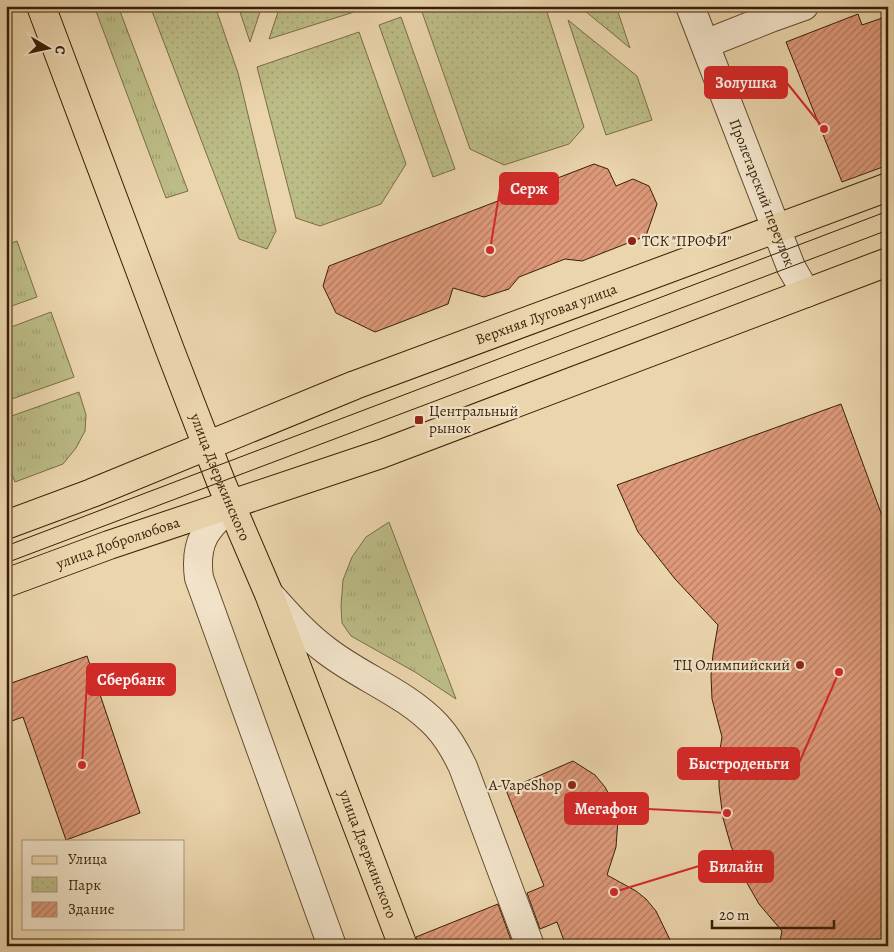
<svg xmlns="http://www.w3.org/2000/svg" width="894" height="952" viewBox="0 0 894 952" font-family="Alegreya,serif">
  <defs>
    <pattern id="grass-tufts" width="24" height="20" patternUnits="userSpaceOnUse" patternTransform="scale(1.25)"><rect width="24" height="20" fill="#bcbc86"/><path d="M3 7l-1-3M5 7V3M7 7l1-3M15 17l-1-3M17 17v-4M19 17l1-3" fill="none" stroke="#a2a172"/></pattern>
    <pattern id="park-dots" width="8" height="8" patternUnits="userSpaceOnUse" patternTransform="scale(1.25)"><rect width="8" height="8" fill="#bcbc86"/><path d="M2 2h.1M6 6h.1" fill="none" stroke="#a2a172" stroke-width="1.8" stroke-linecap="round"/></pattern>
    <pattern id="building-hatch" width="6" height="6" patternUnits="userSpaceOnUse" patternTransform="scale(1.25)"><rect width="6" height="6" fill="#de997a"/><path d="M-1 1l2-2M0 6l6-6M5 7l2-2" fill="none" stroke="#b57c62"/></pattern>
  </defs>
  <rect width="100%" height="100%" fill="#ebd5ad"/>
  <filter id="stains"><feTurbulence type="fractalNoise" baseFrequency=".004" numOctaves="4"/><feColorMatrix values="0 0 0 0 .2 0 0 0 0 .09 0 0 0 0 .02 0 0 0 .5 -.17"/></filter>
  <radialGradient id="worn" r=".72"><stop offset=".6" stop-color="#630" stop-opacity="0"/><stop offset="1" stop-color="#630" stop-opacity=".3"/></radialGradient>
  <g fill="url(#grass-tufts)" stroke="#7a6e46">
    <polygon points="94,6 118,6 188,191 166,198"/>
    <polygon points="17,241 37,297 6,308 6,245"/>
    <polygon points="51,312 74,377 6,401 6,329"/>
    <polygon points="79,392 86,415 85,431 76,448 63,464 15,482 6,459 6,418"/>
    <polygon points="389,522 456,699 415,672 351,636 342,623 341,606 343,580 352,557 366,537"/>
  </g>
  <g fill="url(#park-dots)" stroke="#7a6e46">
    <polygon points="150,6 215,6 238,73 276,231 267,249 239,239"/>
    <polygon points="238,6 262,6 250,42"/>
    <polygon points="280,6 352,6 354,12 269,39"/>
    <polygon points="430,6 545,6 584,127 569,144 504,165 470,149 421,9"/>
    <polygon points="579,6 616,6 630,48"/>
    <polygon points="401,17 455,169 433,177 379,25"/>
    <polygon points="568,20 637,76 652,120 606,135"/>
    <polygon points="359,32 406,164 381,204 320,226 296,218 257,67"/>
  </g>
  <g fill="url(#building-hatch)" stroke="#371f07">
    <polygon points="858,14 862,25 888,16 888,165 842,182 786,42"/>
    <polygon points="594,164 608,169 616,186 633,179 649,186 657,204 646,236 582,261 565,259 519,277 509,289 484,297 453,288 448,304 375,332 336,313 323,286 329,266"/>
    <polygon points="841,404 888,532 888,946 779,946 782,931 759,904 743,876 731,846 723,818 719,787 719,756 722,737 712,699 711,676 713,654 718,625 675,579 638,532 617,485"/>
    <polygon points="87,656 140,813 66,840 23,717 6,723 6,685"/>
    <polygon points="573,761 595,775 605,787 613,802 618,819 616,847 607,875 636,891 646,899 656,911 673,946 566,946 557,922 540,929 527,893 544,886 506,790"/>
    <polygon points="498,904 511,940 498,946 418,946 416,937"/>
  </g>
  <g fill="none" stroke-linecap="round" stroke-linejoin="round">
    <defs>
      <g id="minor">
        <path id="s1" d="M690,6L791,267L806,293"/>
        <polyline points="705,44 773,17 804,6"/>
        <path d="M231,505C206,529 194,541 199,578L332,946"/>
        <path d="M270,595C288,615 305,635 327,651C362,678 406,693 437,726C448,738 456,752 463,767L530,946"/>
      </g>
      <g id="major">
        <path id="s2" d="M41,6L170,350L221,482L269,594L403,946"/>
        <path id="s3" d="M6,525L92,493L355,385L888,187"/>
        <path id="s4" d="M6,583L109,545L381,454L888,262"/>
      </g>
    </defs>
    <use href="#minor" stroke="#644c30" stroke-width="30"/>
    <use href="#major" stroke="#371f07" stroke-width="30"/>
    <use href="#minor" stroke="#f2e4ca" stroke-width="28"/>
    <use href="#major" stroke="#ebd5ad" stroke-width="28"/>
    <g stroke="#371f07" stroke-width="1">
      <polyline points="6,546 888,211"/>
      <polyline points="6,563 888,230"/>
    </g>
  </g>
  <g fill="#8f2418" stroke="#f2e4ca" stroke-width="2">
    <circle cx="632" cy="241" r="5"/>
    <rect x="414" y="415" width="10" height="10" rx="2.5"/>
    <circle cx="800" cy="665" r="5"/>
    <circle cx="572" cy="785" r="5"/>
  </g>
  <g text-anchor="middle" stroke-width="4.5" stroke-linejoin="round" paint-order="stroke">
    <g font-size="15" fill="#371f07" stroke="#f2e4ca">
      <text dy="5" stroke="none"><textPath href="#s1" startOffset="200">Пролетарский переулок</textPath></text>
      <text dy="5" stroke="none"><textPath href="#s3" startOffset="580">Верхняя Луговая улица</textPath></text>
      <text dy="5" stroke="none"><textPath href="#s2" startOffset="504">улица Дзержинского</textPath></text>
      <text dy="5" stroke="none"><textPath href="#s4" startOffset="119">улица Добролюбова</textPath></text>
      <text dy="5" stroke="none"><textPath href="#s2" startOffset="909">улица Дзержинского</textPath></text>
    </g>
    <g font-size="15" fill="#371f07" stroke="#f2e4ca" text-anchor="start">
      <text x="642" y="246">ТСК "ПРОФИ"</text>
      <text x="429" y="416">Центральный<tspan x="429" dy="17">рынок</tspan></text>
      <text x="790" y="670" text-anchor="end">ТЦ Олимпийский</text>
      <text x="562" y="790" text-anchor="end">A-VapeShop</text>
    </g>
  </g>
  <path fill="none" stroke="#d62828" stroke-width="2" d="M824 129L787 83M490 250L500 189M82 765L87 680M839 672L799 763M727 813L648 809M614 892L699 866"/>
  <g fill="#d62828" stroke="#f2e4ca" stroke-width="2">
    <circle cx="824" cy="129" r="5"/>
    <circle cx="490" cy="250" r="5"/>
    <circle cx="82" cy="765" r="5"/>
    <circle cx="839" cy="672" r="5"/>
    <circle cx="727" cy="813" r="5"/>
    <circle cx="614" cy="892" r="5"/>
  </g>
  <g fill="#d62828" stroke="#d62828" stroke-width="2">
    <rect x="705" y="67" width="82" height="31" rx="5"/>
    <rect x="500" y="173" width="58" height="31" rx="5"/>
    <rect x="87" y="664" width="88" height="31" rx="5"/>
    <rect x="678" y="748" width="121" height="31" rx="5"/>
    <rect x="565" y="793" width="83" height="31" rx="5"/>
    <rect x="699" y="851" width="74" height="31" rx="5"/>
  </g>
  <g font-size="16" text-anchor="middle" font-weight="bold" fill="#fff">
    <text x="746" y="88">Золушка</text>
    <text x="529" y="194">Серж</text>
    <text x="131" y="685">Сбербанк</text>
    <text x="739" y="769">Быстроденьги</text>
    <text x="606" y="814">Мегафон</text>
    <text x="736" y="872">Билайн</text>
  </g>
  <rect width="894" height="952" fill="none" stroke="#ebd5ad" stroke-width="25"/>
  <rect x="8" y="8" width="879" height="937" fill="none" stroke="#371f07" stroke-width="2.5"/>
  <rect x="12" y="12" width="869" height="927" fill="none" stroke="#371f07"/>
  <rect x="22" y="840" width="162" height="90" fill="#f2e4ca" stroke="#a7957c"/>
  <rect x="32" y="856" width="25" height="8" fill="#ebd5ad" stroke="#a7957c"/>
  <text x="68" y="864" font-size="15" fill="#371f07">Улица</text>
  <rect x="32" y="877" width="25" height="15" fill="url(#park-dots)" stroke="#a7957c"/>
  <text x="68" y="890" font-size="15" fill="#371f07">Парк</text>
  <rect x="32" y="902" width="25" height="15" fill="url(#building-hatch)" stroke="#a7957c"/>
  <text x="68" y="914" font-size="15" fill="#371f07">Здание</text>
  <g transform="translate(48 48) rotate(99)" stroke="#f2e4ca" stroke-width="4" paint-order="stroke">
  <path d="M0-4L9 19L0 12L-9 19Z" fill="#371f07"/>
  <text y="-8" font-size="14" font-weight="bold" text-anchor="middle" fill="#371f07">С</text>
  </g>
  <path d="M712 920v8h122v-8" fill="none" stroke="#371f07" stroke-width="2.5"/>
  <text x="719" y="920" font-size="15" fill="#371f07" stroke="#f2e4ca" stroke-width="4" paint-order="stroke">20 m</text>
  <rect width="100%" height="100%" filter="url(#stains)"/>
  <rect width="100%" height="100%" fill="url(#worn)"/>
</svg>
